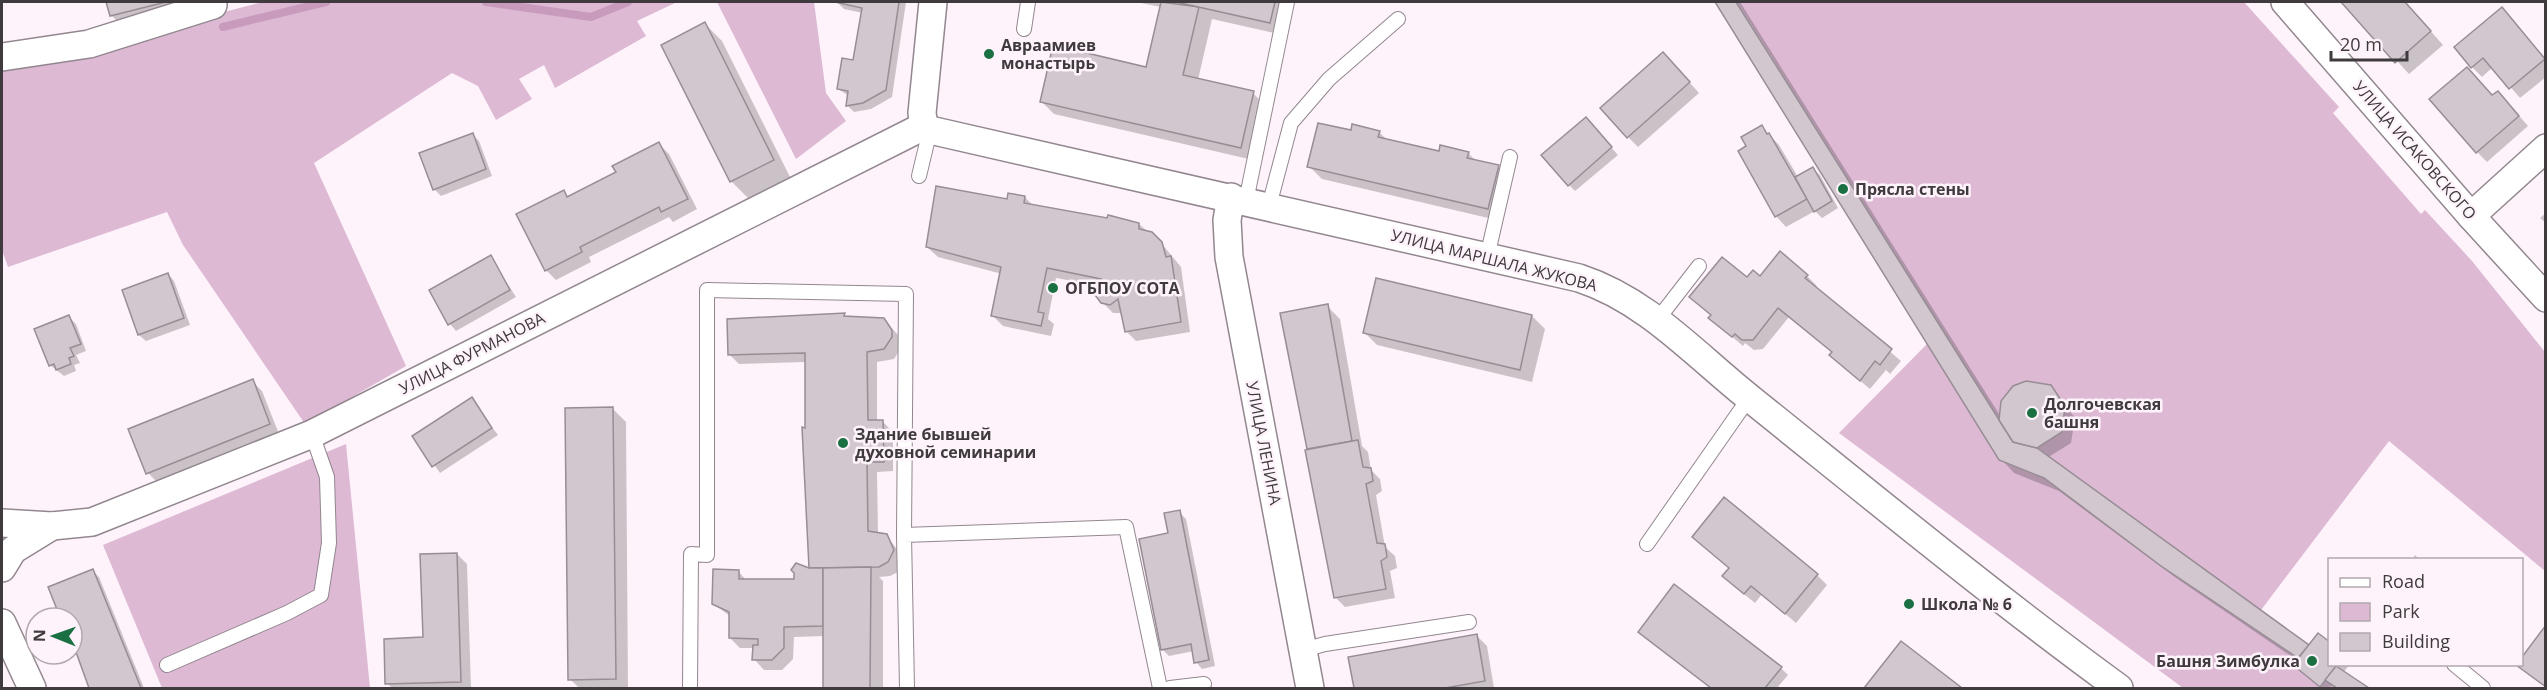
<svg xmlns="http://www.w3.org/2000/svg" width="2547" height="690" viewBox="0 0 2547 690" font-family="'Open Sans',sans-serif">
  <rect width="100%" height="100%" fill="#fef3fb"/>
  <g fill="#ddb9d4">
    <polygon points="263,2 677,2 637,21 646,36 555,88 544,65 519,79 532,99 496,120 478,86 452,73 314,163 406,366 305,424 183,245 167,212 8,267 2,250 2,69"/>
    <polygon points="717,2 814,2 826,93 846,121 796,159"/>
    <path d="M1737,2H2244L2339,107L2333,113L2421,214L2425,210L2472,261L2545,352V571L2389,441L2261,610L2037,448L2062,432L2065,406L2051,385C2017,379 2004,382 1999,420Z"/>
    <polygon points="1928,343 2000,460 2044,478 2161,566 2298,658 2293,665 2320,686 2325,680 2337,688 2183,688 1839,433"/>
    <polygon points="346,444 370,688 162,688 103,545"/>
  </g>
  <g fill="#0003">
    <polygon points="108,2 173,2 174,7 118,22 111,15"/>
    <polygon points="837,2 906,2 892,97 871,109 854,112 847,105 849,96 838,89 854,62 863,13 844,9"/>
    <polygon points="1136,2 1291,2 1283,35 1212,19 1198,80 1253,93 1266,106 1253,160 1054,114 1041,101 1147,68 1161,7"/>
    <polygon points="1717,2 1740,2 2001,417 2050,387 2075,418 2071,443 2047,458 2330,664 2350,664 2343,673 2366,688 2335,688 2333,686 2323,688 2302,671 2298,661 2176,578 2059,491 2014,473 2001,459"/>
    <polygon points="2343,2 2405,2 2443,45 2409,74"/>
    <polygon points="2502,9 2546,59 2546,77 2520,98 2493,67 2482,77 2472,67"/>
    <polygon points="705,24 722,41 790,177 748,198 731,181 663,45"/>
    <polygon points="1673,64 1699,93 1638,147 1628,137"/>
    <polygon points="2493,97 2508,103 2528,126 2487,162 2477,152"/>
    <polygon points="1592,126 1618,155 1575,191 1569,185"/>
    <polygon points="1762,127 1779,145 1798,177 1813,169 1820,175 1838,208 1822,218 1815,211 1786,227 1776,216 1740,151 1748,147"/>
    <polygon points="1352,132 1379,132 1387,140 1440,153 1468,153 1476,161 1498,166 1511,179 1501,221 1322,179 1309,166"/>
    <polygon points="472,134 479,141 492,176 441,196 434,189"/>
    <polygon points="659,144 669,154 697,209 673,222 669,217 589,257 591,262 556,280 546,270 564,192 569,197 618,173"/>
    <polygon points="1025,197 1033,206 1139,224 1162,244 1181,267 1190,332 1136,341 1126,331 1123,313 1113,313 1102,302 1095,285 1056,278 1048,319 1054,324 1051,336 1003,326 993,316 1002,274 938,257 927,247 1008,201"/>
    <polygon points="2546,213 2546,223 2540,218"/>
    <polygon points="490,257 516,297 456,331 450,324"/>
    <polygon points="168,274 174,281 190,325 146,341 139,335 124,290"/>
    <polygon points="1807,276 1817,286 1815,288 1901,361 1890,374 1886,370 1870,389 1841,365 1831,355 1833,353 1789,317 1763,349 1754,350 1745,343 1743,346 1710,318 1747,279"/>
    <polygon points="1327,306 1340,319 1362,446 1368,452 1371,470 1380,479 1382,491 1376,495 1385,547 1395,556 1397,568 1390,571 1395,598 1345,607 1335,597 1281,314"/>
    <polygon points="844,315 847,318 883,319 901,338 901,348 894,359 877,362 877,422 883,422 893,432 893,471 877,472 878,534 886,535 903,557 898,572 890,576 879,577 883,581 883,688 825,688 825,636 794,637 793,659 782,670 764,670 754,659 754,648 740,648 730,638 731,617 714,604 738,571 747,581 796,580 810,571 806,362 739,364 729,354"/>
    <polygon points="1532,316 1545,329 1532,382 1377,345 1364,332"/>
    <polygon points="69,317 76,324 86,351 76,355 80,363 74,365 76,371 64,376 50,365"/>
    <polygon points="252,381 262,391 279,434 158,483 148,473"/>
    <polygon points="471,399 498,435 440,473 414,436"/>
    <polygon points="613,409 626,422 628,688 579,688 570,679"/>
    <polygon points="1179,512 1186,519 1215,666 1202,669 1196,662 1194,651 1169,656 1162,649 1170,534"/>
    <polygon points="1694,537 1817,575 1827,585 1796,623 1762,594 1755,603 1734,586 1730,569"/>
    <polygon points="457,554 467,564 471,688 392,688 387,683 424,639"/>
    <polygon points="2415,555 2420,560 2412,560"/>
    <polygon points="92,570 99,577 144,688 90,688 72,638 72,618 63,618 50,588"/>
    <polygon points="1675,587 1781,668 1788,675 1777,688 1712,688 1647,638"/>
    <polygon points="1477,636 1487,646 1494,688 1355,688 1350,658"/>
    <polygon points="1901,643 1959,688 1866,688"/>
  </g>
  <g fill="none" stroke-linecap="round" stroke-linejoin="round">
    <g stroke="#c89bbd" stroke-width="8">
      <polyline points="486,2 591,17 628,2"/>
      <polyline points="223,27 326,2"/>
    </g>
  </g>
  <g fill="#d2c7cf" stroke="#978d94" stroke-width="1.5">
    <polygon points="106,2 166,2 110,16"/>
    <polygon points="835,2 899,2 886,90 863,103 846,106 848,91 837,89 842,58 853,60 862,8"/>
    <polygon points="1161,2 1199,7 1183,75 1254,91 1241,148 1040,102 1053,45 1146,67"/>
    <polygon points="1176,2 1275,2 1270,23"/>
    <polygon points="1715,2 1736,2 2013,442 2037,448 2309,645 2298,658 2161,566 2044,478 1999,460"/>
    <polygon points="2341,2 2405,2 2431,31 2395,63"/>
    <polygon points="2502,7 2545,59 2509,89 2483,58 2471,68 2454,47"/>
    <polygon points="705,22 774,160 730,182 661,45"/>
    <polygon points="1663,52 1690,82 1627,138 1600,108"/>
    <polygon points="2467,67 2492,95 2498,91 2519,116 2476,153 2429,99"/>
    <polygon points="1586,117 1612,147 1568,186 1541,155"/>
    <polygon points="1318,123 1351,130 1352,124 1380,131 1378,137 1439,151 1440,145 1469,152 1467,158 1499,165 1488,209 1307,167"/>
    <polygon points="1762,125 1767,134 1769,133 1807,199 1775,217 1738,151 1746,146 1741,137"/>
    <polygon points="473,133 486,169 433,190 419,153"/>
    <polygon points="659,142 688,199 661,212 659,207 580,247 582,252 545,271 516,214 564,190 567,197 616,172 612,166"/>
    <polygon points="1813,167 1832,201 1814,212 1795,177"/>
    <polygon points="936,186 1007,199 1008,193 1025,196 1024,203 1107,218 1108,215 1139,223 1139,229 1152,232 1162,242 1166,257 1171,256 1181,322 1125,332 1118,299 1110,305 1101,303 1095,295 1094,286 1101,279 1047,268 1038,312 1044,313 1041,326 991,316 1001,267 926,247"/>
    <polygon points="1780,251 1808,275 1805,278 1892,349 1880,365 1875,361 1860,381 1829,355 1832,352 1778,308 1753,340 1742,340 1735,334 1732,337 1708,318 1711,315 1689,297 1722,257 1747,277 1753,270 1760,276"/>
    <polygon points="491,255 510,290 448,325 429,290"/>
    <polygon points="168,273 184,318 138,335 122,290"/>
    <polygon points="1376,278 1532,315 1520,370 1363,333"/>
    <polygon points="1328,304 1352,441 1307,449 1280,313"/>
    <polygon points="845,313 844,316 884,318 892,330 892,337 884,349 867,352 868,420 883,420 884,462 867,462 868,531 887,534 894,550 888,562 879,567 809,568 802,427 805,428 805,353 728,355 727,319"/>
    <polygon points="69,315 81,344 70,348 74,356 69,358 71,364 56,370 54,364 49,366 34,329"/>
    <polygon points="253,379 270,424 146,474 128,429"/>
    <polygon points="2026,381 2051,385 2065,406 2062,432 2037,448 2013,442 1999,420 2001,401 2013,386"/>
    <polygon points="472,397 492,428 432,467 412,436"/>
    <polygon points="613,407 616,679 568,680 565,408"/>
    <polygon points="1358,440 1363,467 1371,468 1373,481 1366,484 1377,543 1385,544 1387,557 1381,561 1386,589 1334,598 1305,450"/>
    <polygon points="1724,497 1818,574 1785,614 1751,586 1744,594 1722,576 1729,568 1692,537"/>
    <polygon points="1180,510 1209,660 1194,663 1191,644 1161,650 1139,539 1168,533 1164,513"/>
    <polygon points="457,553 461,682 385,684 384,639 423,637 420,554"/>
    <polygon points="796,563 809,568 823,568 823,626 784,627 784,648 772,660 752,660 753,645 758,645 758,639 729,638 729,612 712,604 713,569 739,570 739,579 794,579 794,573 791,570"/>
    <polygon points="871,567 870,688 823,688 823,568"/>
    <polygon points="93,569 141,688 89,688 72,641 72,618 60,617 48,587"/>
    <polygon points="1674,584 1782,667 1765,688 1711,688 1638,632"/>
    <polygon points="2546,625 2546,687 2516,665 2522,664 2522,657"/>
    <polygon points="2318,633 2330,642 2330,664 2338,664 2320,687 2293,665"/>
    <polygon points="1477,634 1485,681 1445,688 1354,688 1348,657"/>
    <polygon points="1901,641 1962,688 1864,688"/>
    <polygon points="2336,666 2369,688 2337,688 2325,680"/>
  </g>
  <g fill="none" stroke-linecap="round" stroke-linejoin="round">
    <defs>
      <g id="service">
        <polyline points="1024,29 1028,2"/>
        <polyline points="919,176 930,130"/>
        <polyline points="1246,201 1287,2"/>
        <polyline points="1269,206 1291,123 1329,79 1398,19"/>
        <polyline points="1487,257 1510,157"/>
        <polyline points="1658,319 1699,266"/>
        <polyline points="1647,544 1749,398"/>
        <polyline points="1303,650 1325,644 1469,622"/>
        <polyline points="2454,664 2483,688"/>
        <polyline points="167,665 287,613 321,595 329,543 327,477 312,434"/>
        <polyline points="690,688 691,554 707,555 707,290 906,294 904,535"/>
        <polyline points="907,688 904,535 1126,527 1160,688"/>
        <polyline points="1170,688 1204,684"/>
      </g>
      <g id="minor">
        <polyline points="2285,2 2471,216 2546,298"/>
        <polyline points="2,57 89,44 213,5"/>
        <path d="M924,126L930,130L1579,278C1649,301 1696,356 1752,400C1873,497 1993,596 2119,688"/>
        <polyline points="924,126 922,113 933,2"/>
        <polyline points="1231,197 1227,220 1229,257 1310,688"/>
        <polyline points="2471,216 2546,148"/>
        <polyline points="2,523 52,526 92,522 312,434 924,126"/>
        <polyline points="2,568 13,550 52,526"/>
        <polyline points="2,623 32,688"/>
      </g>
    </defs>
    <use href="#service" stroke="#92878f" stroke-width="16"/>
    <use href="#minor" stroke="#92878f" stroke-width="30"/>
    <use href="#service" stroke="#fff" stroke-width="14"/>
    <use href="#minor" stroke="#fff" stroke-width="27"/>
  </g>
  <g fill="#1a7043" stroke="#fef3fb" stroke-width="2">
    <circle cx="989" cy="54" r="6"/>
    <circle cx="1843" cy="189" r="6"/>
    <circle cx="1053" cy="288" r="6"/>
    <circle cx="2032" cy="413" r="6"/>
    <circle cx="843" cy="443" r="6"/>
    <circle cx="1909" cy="604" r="6"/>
    <circle cx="2312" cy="661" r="6"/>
  </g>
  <g text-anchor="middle" stroke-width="5" stroke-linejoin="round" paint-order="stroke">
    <g font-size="16" font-weight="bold" fill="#3e3a3d" stroke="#fef3fb" text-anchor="start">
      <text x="1001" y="51">Авраамиев<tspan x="1001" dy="18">монастырь</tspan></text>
      <text x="1855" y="195">Прясла стены</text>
      <text x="1065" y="294">ОГБПОУ СОТА</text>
      <text x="2044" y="410">Долгочевская<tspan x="2044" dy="18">башня</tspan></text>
      <text x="855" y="440">Здание бывшей<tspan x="855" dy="18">духовной семинарии</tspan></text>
      <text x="1921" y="610">Школа № 6</text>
      <text x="2300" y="667" text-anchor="end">Башня Зимбулка</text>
    </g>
    <g font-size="16" fill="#3e3a3d" stroke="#fef3fb">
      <text transform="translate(2415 150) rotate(49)" y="6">УЛИЦА ИСАКОВСКОГО</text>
      <text transform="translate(1494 260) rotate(14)" y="6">УЛИЦА МАРШАЛА ЖУКОВА</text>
      <text transform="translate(472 353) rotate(-27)" y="6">УЛИЦА ФУРМАНОВА</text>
      <text transform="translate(1264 443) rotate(79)" y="6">УЛИЦА ЛЕНИНА</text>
    </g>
  </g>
  <rect width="2547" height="690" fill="none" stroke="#3e3a3d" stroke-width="6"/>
  <rect x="2328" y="558" width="195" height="108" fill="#fef3fb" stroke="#b1a9af" stroke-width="1.5"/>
  <rect x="2340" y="578" width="30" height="9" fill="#ffffff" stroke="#b1a9af" stroke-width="1.5"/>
  <text x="2382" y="588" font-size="18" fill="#3e3a3d">Road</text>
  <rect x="2340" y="603" width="30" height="18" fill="#ddb9d4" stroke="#b1a9af" stroke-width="1.5"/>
  <text x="2382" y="618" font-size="18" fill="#3e3a3d">Park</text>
  <rect x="2340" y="633" width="30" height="18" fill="#d2c7cf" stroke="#b1a9af" stroke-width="1.5"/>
  <text x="2382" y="648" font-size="18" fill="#3e3a3d">Building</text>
  <g transform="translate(54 636) rotate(271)"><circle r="28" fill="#fef3fb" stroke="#b1a9af" stroke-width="1.5"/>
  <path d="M0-4.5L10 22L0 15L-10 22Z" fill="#1a7043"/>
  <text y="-9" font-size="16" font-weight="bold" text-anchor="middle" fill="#3e3a3d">N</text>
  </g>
  <path d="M2331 51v9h76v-9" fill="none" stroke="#3e3a3d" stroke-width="3"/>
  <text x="2340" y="51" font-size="18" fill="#3e3a3d" stroke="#fef3fb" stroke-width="4.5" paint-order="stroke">20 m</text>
</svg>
